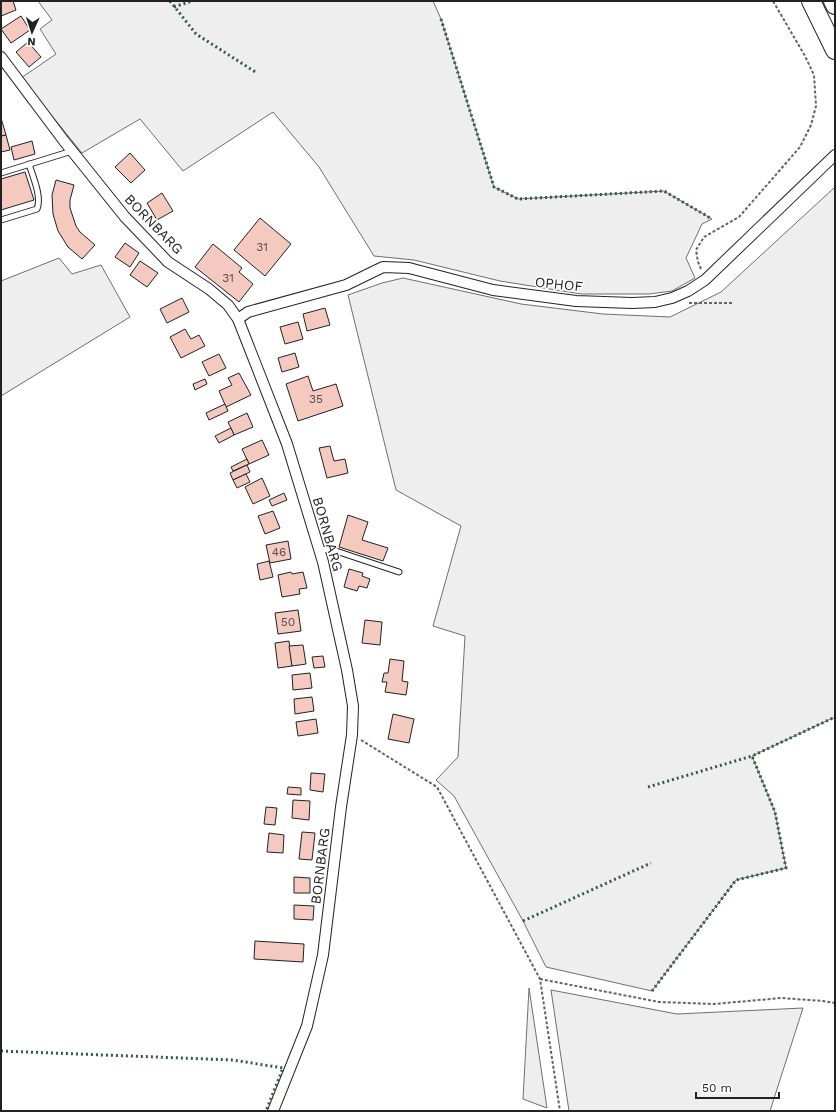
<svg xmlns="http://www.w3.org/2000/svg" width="836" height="1112" viewBox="0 0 836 1112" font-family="'Work Sans',sans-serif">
  <rect width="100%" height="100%" fill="#fff"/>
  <g fill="#eee" stroke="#6f6f6f">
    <polygon points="38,1 433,1 441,19 494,187 518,199 664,191 712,219 702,224 686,258 695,278 672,291 649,294 581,294 500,281 414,260 374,256 319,167 273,112 183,171 140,119 82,153 21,78 56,54 40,29 52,20"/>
    <polygon points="835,187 835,717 752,756 775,812 786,868 736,880 652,991 546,967 523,921 454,796 436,780 458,757 465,636 433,626 461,526 396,490 348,295 382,283 403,278 521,304 603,314 670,317 721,292"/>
    <polygon points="59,258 72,274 101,265 130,317 1,396 1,281"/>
    <polygon points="529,988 547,1108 523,1099"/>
    <polygon points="551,990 677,1014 803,1008 770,1111 569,1111"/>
  </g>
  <g fill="#f3c9c0" stroke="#222">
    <polygon points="1,1 13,1 16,10 1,16"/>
    <polygon points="21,16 30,30 11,43 1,29"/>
    <polygon points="28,42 41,57 29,67 16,52"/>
    <polygon points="1,118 6,135 1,136"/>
    <polygon points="6,135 10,150 1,152 1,136"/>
    <polygon points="32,141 35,154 14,160 11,147"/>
    <polygon points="130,153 145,170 131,183 115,167"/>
    <polygon points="25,172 34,200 1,210 1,179"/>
    <polygon points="56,180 74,185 70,200 70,208 76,226 80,232 95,245 82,259 68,247 58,231 53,214 52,195"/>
    <polygon points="162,193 173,211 157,220 147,203"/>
    <polygon points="260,218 291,244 265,276 234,250"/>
    <polygon points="125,243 139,253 130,267 115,257"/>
    <polygon points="213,244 242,268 239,272 253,284 239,302 195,267"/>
    <polygon points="140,261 158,273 147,287 130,275"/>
    <polygon points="182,298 189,312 167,323 160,309"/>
    <polygon points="325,308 330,325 307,331 303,314"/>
    <polygon points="298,322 303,339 285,344 280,327"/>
    <polygon points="185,329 191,339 199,335 205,346 181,358 170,337"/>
    <polygon points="295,353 299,367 282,372 278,358"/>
    <polygon points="219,354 226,368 209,376 202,362"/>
    <polygon points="239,373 251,395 226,407 219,391 232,385 228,378"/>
    <polygon points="308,376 313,391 336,384 343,406 298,421 286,384"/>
    <polygon points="205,379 207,384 195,390 193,384"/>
    <polygon points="225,404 228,411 209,420 206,413"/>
    <polygon points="247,413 253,427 234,435 228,422"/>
    <polygon points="231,428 234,435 219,443 215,436"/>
    <polygon points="262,440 269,455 249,464 242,449"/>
    <polygon points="330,446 334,461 345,459 348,473 327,478 319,448"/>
    <polygon points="247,459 249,464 233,471 231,467"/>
    <polygon points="247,465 250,472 233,480 230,473"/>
    <polygon points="246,474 250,482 237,488 233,480"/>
    <polygon points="262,478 270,496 253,504 245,487"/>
    <polygon points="284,493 287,500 272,506 269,500"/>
    <polygon points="273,511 280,528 265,534 258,516"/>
    <polygon points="348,515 368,522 362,540 388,548 383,561 339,547"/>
    <polygon points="288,541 291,559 270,563 266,545"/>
    <polygon points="269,561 273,577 260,580 257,564"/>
    <polygon points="349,569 363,573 362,576 370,579 367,588 359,586 357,591 344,587"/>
    <polygon points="291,572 292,574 303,572 307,588 299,589 300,594 282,597 278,575"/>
    <polygon points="298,610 301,631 278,634 275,613"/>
    <polygon points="365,620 382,622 380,645 362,643"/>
    <polygon points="289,641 292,666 278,668 275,643"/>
    <polygon points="303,645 306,664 292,666 289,646"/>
    <polygon points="323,656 325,667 314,668 312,657"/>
    <polygon points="390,659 404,661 402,681 408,682 406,695 385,692 387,682 382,682 384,673 388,673"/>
    <polygon points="310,673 312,688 293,690 292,675"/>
    <polygon points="312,697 314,711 295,714 294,699"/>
    <polygon points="393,714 414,719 409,743 388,739"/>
    <polygon points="316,719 318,733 298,736 296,722"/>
    <polygon points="311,773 325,774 323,792 310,790"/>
    <polygon points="288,787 301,788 301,795 287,794"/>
    <polygon points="293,800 310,801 309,820 292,818"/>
    <polygon points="266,807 277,808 275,825 264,824"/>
    <polygon points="302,832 315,833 312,860 299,859"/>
    <polygon points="269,833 284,835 283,853 267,852"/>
    <polygon points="294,877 310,878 310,893 294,893"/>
    <polygon points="294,905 314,906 313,920 294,919"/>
    <polygon points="255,941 304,944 303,962 254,959"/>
  </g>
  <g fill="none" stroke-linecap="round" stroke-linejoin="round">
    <defs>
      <g id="service">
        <polyline points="1,173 72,151"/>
        <path d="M1,220L37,209C42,197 33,177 29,164"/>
        <polyline points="319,549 331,550 336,551 399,572"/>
      </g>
      <g id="minor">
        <polyline points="1,57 64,141 125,217 168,262 209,289 228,305 238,319 287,444 323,562 347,670 353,706 352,735 341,807 323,955 307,1026 273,1111"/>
        <polyline points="238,319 248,312 346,285 383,267 409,268 493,290 576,301 632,303 655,302 672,298 688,291 705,280 835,155"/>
      </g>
      <g id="motorway">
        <polyline points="811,1 835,50"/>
        <polyline points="833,1 835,5"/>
      </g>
    </defs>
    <use href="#service" stroke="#222" stroke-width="7"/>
    <use href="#minor" stroke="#222" stroke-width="12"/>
    <use href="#motorway" stroke="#222" stroke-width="20"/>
    <g stroke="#646464" stroke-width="2" stroke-dasharray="3 2" stroke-linecap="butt">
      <polyline points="701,269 698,262 696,250 704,237 739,217 800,147 811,125 816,106 814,75 805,56 773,1"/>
      <polyline points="689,303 734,303"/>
      <polyline points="361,740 437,787 540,979 560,1111"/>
      <polyline points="540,979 659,1002 714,1004 781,998 823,1001 835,1003"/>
    </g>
    <use href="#service" stroke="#fff" stroke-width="5"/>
    <use href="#minor" stroke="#fff" stroke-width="10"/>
    <use href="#motorway" stroke="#fff" stroke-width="18"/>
    <g stroke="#2f5e38" stroke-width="3" stroke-dasharray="2 3" stroke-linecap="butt">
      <polyline points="170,1 196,34 257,73"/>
      <polyline points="174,7 192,1"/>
      <polyline points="441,19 494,187 518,199 664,191 712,219"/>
      <polyline points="648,787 752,756"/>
      <polyline points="523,921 651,863"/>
      <polyline points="652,991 736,880 786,868 775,812 752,756 835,717"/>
      <polyline points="1,1051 233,1060 283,1068 266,1111"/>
    </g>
  </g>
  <g text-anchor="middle" stroke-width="3" stroke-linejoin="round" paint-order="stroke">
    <g font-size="12" fill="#564c4a">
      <text x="262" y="251">31</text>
      <text x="228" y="282">31</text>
      <text x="316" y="403">35</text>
      <text x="279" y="556">46</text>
      <text x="288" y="626">50</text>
    </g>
    <g font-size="14" fill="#222" stroke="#fff">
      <text transform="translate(154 224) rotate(46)" y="5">BORNBARG</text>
      <text transform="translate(559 284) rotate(6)" y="5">OPHOF</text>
      <text transform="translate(328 534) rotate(74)" y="5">BORNBARG</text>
      <text transform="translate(320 866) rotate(-83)" y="5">BORNBARG</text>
    </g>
  </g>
  <rect width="836" height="1112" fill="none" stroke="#222222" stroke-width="4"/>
  <g transform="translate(32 32) rotate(183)" stroke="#ffffff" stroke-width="3" paint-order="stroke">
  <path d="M0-3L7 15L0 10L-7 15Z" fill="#222222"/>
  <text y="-6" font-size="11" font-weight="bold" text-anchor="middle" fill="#222222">N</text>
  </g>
  <path d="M696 1092v6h83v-6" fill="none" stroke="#222222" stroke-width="2"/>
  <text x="702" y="1092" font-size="12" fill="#222222" stroke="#ffffff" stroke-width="3" paint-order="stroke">50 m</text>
</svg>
